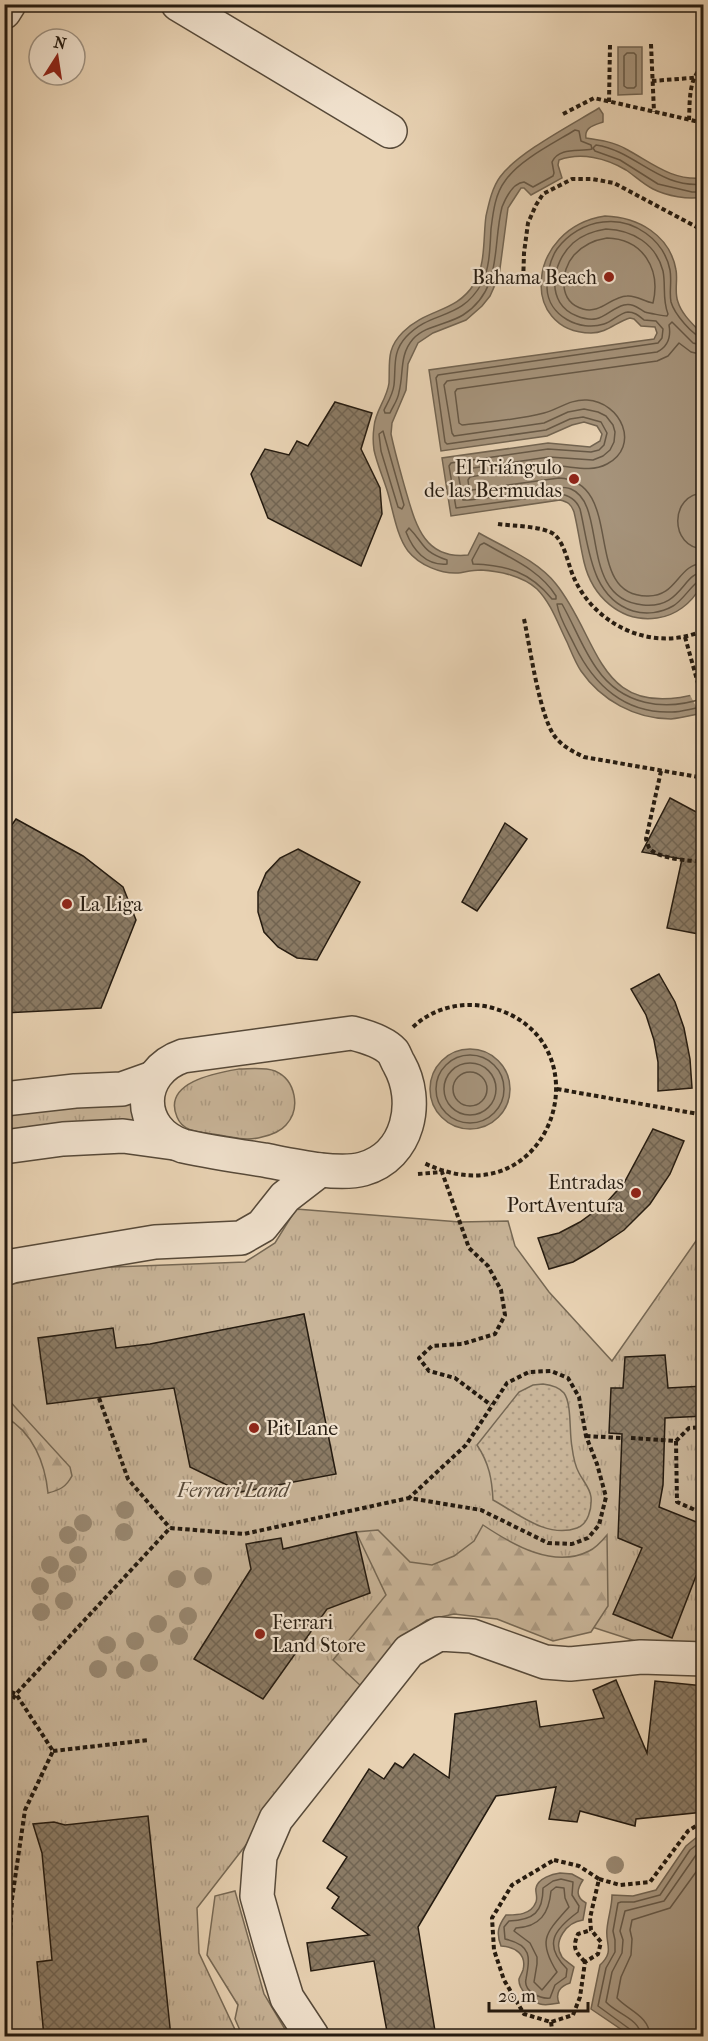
<svg xmlns="http://www.w3.org/2000/svg" width="708" height="2041" viewBox="0 0 708 2041" font-family="'IM FELL French Canon',serif">
  <defs>
    <pattern id="grass-tufts" width="24" height="20" patternUnits="userSpaceOnUse" patternTransform="scale(1.5)"><rect width="24" height="20" fill="#c8b498"/><path d="M3 7l-1-3M5 7V3M7 7l1-3M15 17l-1-3M17 17v-4M19 17l1-3" fill="none" stroke="#ac9a82"/></pattern>
    <pattern id="forest-firs" width="22" height="20" patternUnits="userSpaceOnUse" patternTransform="scale(1.5)"><rect width="22" height="20" fill="#c8b498"/><path d="M5 1l3.5 6h-7zM16 11l3.5 6h-7z" fill="#ac9a82"/></pattern>
    <pattern id="garden-dots" width="8" height="8" patternUnits="userSpaceOnUse" patternTransform="scale(1.5)"><rect width="8" height="8" fill="#c8b498"/><path d="M2 2h.1M6 6h.1" fill="none" stroke="#ac9a82" stroke-width="1.8" stroke-linecap="round"/></pattern>
    <pattern id="building-cross-hatch" width="8" height="8" patternUnits="userSpaceOnUse" patternTransform="scale(1.5)"><rect width="8" height="8" fill="#8b7b65"/><path d="M0 0l8 8M0 8l8-8" fill="none" stroke="#716452"/></pattern>
  </defs>
  <rect width="100%" height="100%" fill="#e9d3b4"/>
  <filter id="stains"><feTurbulence type="fractalNoise" baseFrequency=".00333" numOctaves="4"/><feColorMatrix values="0 0 0 0 .2 0 0 0 0 .09 0 0 0 0 .02 0 0 0 .5 -.17"/></filter>
  <radialGradient id="worn" r=".72"><stop offset=".6" stop-color="#630" stop-opacity="0"/><stop offset="1" stop-color="#630" stop-opacity=".3"/></radialGradient>
  <g fill="url(#grass-tufts)" stroke="#766854" stroke-width="1.5">
    <path d="M239,1069C250,1069 264,1067 275,1071C296,1080 301,1109 286,1125C280,1132 271,1135 262,1137C246,1142 228,1136 212,1134C199,1132 183,1132 177,1117C162,1082 216,1073 239,1069Z"/>
    <polygon points="133,1100 137,1121 5,1132 5,1109"/>
    <polygon points="296,1209 460,1222 508,1221 515,1246 549,1292 612,1361 703,1231 703,1663 589,1626 456,1610 423,1617 197,1908 199,1953 238,2036 5,2036 4,1286 87,1268 245,1262 275,1243"/>
    <polygon points="235,1891 264,1994 289,2036 242,2035 235,2019 238,2005 207,1955 215,1896"/>
  </g>
  <g fill="url(#forest-firs)" stroke="#766854" stroke-width="1.5">
    <path d="M5,1396L70,1467L72,1476C66,1487 60,1490 48,1493C45,1463 33,1432 5,1417Z"/>
    <path d="M483,1525C513,1545 554,1569 589,1551C596,1548 602,1541 607,1535L608,1606L591,1632L553,1641L497,1619L454,1614L427,1620L396,1642L362,1687L333,1660L386,1595L356,1532L378,1530L410,1562L432,1565L454,1556L474,1541Z"/>
  </g>
  <path fill="url(#garden-dots)" stroke="#766854" stroke-width="1.5" d="M543,1384C551,1385 559,1387 564,1393C572,1404 569,1432 572,1447C573,1455 575,1466 579,1473C583,1481 590,1488 591,1497C592,1509 588,1524 577,1528C547,1539 517,1513 493,1500C492,1479 489,1463 477,1445L519,1392L533,1385Z"/>
  <g fill="#a6947c" stroke="#726451" stroke-width="1.5">
    <polygon points="618,47 642,47 642,94 618,95"/>
    <path d="M599,108L603,114V122C595,125 584,127 586,138C600,140 614,142 626,149C652,163 672,181 703,178V197C688,200 667,196 653,189C643,184 635,176 626,170C606,158 581,152 559,160L558,165L562,178L531,195L524,188H521L508,208L499,276L490,296L482,306L466,320L433,333L418,343L408,364L406,390L392,423L391,434C395,453 400,470 405,488C415,522 423,560 468,555L479,533C505,548 537,560 556,584C601,640 597,722 700,693L703,713C693,715 682,718 671,719C635,719 601,700 581,671C575,662 571,651 567,642C558,624 551,603 537,589C523,576 499,571 481,570C473,570 465,572 458,573C441,574 419,565 408,551C396,535 393,509 387,490C383,477 377,464 374,450C373,443 373,434 374,427C375,411 387,399 389,383C390,362 386,349 403,332C427,308 456,313 474,284C486,265 483,237 486,216C489,203 492,188 500,177C517,153 573,124 599,108Z"/>
    <path d="M605,216C638,217 670,235 676,270C678,280 674,292 678,302C682,315 694,325 703,335L704,506C693,530 708,563 700,587C692,603 675,616 657,618C620,623 592,596 584,562C580,545 578,528 574,512C571,504 568,502 560,500L451,516L442,458L548,443L590,447L600,441L602,434L597,426L584,422L572,425L547,436L441,451L429,370L654,339L657,333L655,327L641,326L634,319L630,318C616,322 607,333 591,333C519,332 526,228 605,216Z"/>
    <circle cx="470" cy="1089" r="40"/>
    <path d="M703,1832L704,1997L701,2009L703,2010V2036H631L591,2009L600,1965C615,1951 605,1944 607,1929C608,1917 612,1907 612,1895L633,1896L656,1890L686,1846Z"/>
    <path d="M560,1873L572,1874L583,1880C577,1889 575,1897 586,1903L583,1920C567,1922 552,1941 562,1957C565,1961 571,1964 574,1967L570,1983C560,1986 555,1993 559,2003C553,2004 546,2006 540,2004C531,2001 518,1989 519,1979C520,1976 522,1973 523,1970C527,1954 515,1947 501,1946C496,1933 498,1926 506,1915C517,1915 531,1915 536,1902C538,1897 535,1892 536,1888C538,1878 553,1874 560,1873Z"/>
  </g>
  <polygon fill="#e9d3b4" points="704,688 704,716 701,716 689,693"/>
  <g fill="none" stroke-linecap="round" stroke-linejoin="round">
    <g stroke="#665846" stroke-width="1.5">
      <polygon points="627,53 634,53 636,55 636,86 634,88 627,88 624,86 624,56"/>
      <path d="M575,130L579,131L581,141L591,145L592,149C579,152 559,147 552,162L554,173L553,176L533,187L524,182C513,183 506,197 502,207C492,247 503,289 463,315C447,325 426,325 413,339C399,355 404,373 399,392C398,400 393,406 390,413H385L384,410C388,402 393,394 394,385C396,367 392,352 406,337C432,309 460,322 482,283C490,268 490,245 491,229C493,213 495,194 505,181C519,160 554,143 575,130Z"/>
      <path d="M704,184C659,189 636,151 596,145L593,148L595,151L620,160L658,184L692,192H704"/>
      <path d="M606,229C633,230 656,244 663,271C666,286 662,299 668,314L667,316C664,316 648,313 645,312C638,308 633,303 624,305C606,310 602,326 577,316C545,304 551,263 573,243C582,235 593,231 606,229Z"/>
      <path d="M607,238C643,239 661,269 653,303C644,302 637,295 627,296C610,297 601,314 583,309C558,302 560,271 574,255C583,245 594,240 607,238Z"/>
      <path d="M704,338C693,337 674,313 671,302C669,292 672,281 670,270C664,240 634,218 603,222C585,224 568,234 557,249C549,261 547,274 547,288C548,316 580,332 604,324C612,322 619,313 628,312C635,312 639,316 644,320L656,321L663,329L662,338L658,343L438,375L436,378L445,442L447,444L546,430L570,419L583,417L601,422L607,433L604,445L599,450L591,452L548,449L451,463L449,466L456,508L559,494C569,495 576,499 580,509C589,546 590,597 633,611C646,615 661,613 673,606C684,600 694,580 704,579"/>
      <path d="M704,346L693,343L672,322L669,325C671,336 669,346 657,352L447,381L444,385L452,433L454,436L544,423L568,412L584,409L598,412L606,416L613,425L615,432L614,442L610,450L603,456L593,460L549,457L459,470L458,473L463,500C489,501 551,481 571,489C608,504 578,599 643,605C682,609 682,573 704,572"/>
      <path d="M704,355L691,352L679,343L668,356L657,361L457,389L455,392L459,423L462,425C488,422 517,420 544,413C559,409 570,399 587,400C621,402 641,446 607,464C588,474 568,464 548,466C522,468 496,473 470,477L468,480L469,489L472,490L559,478C626,482 581,596 647,596C678,597 677,564 704,563"/>
      <polygon points="383,431 404,505 402,509 398,507 381,451 379,434"/>
      <path d="M704,493C669,494 669,548 704,549"/>
      <path d="M409,528C425,544 421,551 447,560V564C426,566 413,550 406,532Z"/>
      <path d="M484,543C510,558 540,570 556,596V599H552C530,572 507,565 473,564L472,560L480,545Z"/>
      <path d="M704,698C664,712 622,705 597,669C583,650 574,625 562,604H557C559,618 569,633 575,646C594,685 625,714 672,712C682,712 693,708 704,707"/>
      <circle cx="470" cy="1089" r="34"/>
      <circle cx="470" cy="1089" r="26"/>
      <circle cx="470" cy="1089" r="17"/>
      <path d="M561,1879L573,1882L572,1895L579,1906L578,1912C555,1929 542,1944 567,1969L566,1977L555,1985L550,1998C541,1999 523,1992 526,1979C530,1957 532,1945 505,1939L504,1927L509,1921C534,1920 543,1912 543,1888L553,1881Z"/>
      <path d="M556,1887L564,1888L565,1898L569,1907C546,1933 537,1940 557,1972L542,1990L534,1982L537,1964V1957L530,1943L514,1931L516,1928C540,1927 549,1913 551,1891Z"/>
      <polyline points="633,2036 631,2030 598,2006 606,1968 615,1952 615,1940 613,1931 618,1903 621,1902 634,1902 660,1895 690,1850 704,1839"/>
      <path d="M641,2036C640,2019 617,2014 606,2002L612,1972L622,1953L623,1940L620,1931L625,1911L664,1901L696,1855L704,1849"/>
      <path d="M650,2036C649,2016 629,2011 617,1998L621,1977L631,1955L632,1939L630,1930L632,1920L670,1908L704,1861"/>
    </g>
  </g>
  <g fill="url(#building-cross-hatch)" stroke="#251b10" stroke-width="1.5">
    <polygon points="335,402 372,413 361,449 380,488 382,514 361,566 268,518 251,474 265,449 289,455 297,441 308,446"/>
    <polygon points="670,798 698,813 704,813 704,935 667,928 682,859 642,852"/>
    <polygon points="16,819 83,856 123,887 136,920 101,1008 4,1013 4,836"/>
    <polygon points="505,823 527,839 477,911 462,902"/>
    <polygon points="298,849 360,882 317,960 297,958 278,947 264,932 258,912 258,892 266,873 280,858"/>
    <polygon points="659,974 675,1002 684,1028 690,1059 692,1088 658,1091 658,1062 654,1040 646,1015 631,989"/>
    <polygon points="653,1129 684,1141 670,1174 650,1204 624,1230 594,1250 573,1262 549,1269 538,1238 559,1233 580,1222 606,1203 624,1183"/>
    <polygon points="304,1314 336,1474 241,1492 190,1467 174,1388 47,1404 38,1338 113,1328 116,1348 150,1344"/>
    <polygon points="665,1355 668,1388 704,1386 704,1416 665,1418 663,1485 659,1507 704,1525 704,1579 696,1576 672,1638 613,1614 642,1548 618,1538 622,1434 609,1433 611,1388 623,1388 625,1357"/>
    <polygon points="356,1532 370,1593 327,1609 263,1699 194,1659 251,1569 246,1544 281,1538 283,1549"/>
    <polygon points="616,1680 647,1753 655,1681 704,1686 704,1812 636,1819 635,1826 580,1811 577,1822 549,1819 556,1787 496,1796 418,1927 436,2037 388,2037 374,1961 311,1971 307,1943 369,1935 332,1908 339,1897 327,1888 347,1857 323,1841 369,1769 384,1779 395,1763 403,1768 414,1754 449,1778 455,1714 536,1701 540,1727 604,1718 593,1690"/>
    <polygon points="148,1816 171,2037 44,2037 37,1962 52,1960 42,1853 33,1824 54,1822 65,1825"/>
  </g>
  <g fill="none" stroke-linecap="round" stroke-linejoin="round">
    <defs>
      <g id="minor">
        <polyline points="178,4 390,131"/>
        <polyline points="4,12 9,4"/>
        <path d="M352,1033C364,1036 384,1042 393,1052C395,1055 397,1061 399,1064C420,1101 409,1156 363,1169C337,1176 290,1165 264,1160C237,1156 210,1152 183,1146C135,1130 136,1072 183,1056Z"/>
        <polyline points="4,1099 75,1091 122,1089 153,1078"/>
        <polyline points="4,1147 63,1139 123,1136 174,1143"/>
        <polyline points="4,1269 12,1266 155,1242 241,1238 262,1226 285,1197 320,1170"/>
        <polyline points="312,2036 287,1998 271,1946 257,1896 260,1856 276,1819 409,1651 439,1634 472,1636 545,1662 570,1664 641,1657 704,1659"/>
      </g>
    </defs>
    <use href="#minor" stroke="#564939" stroke-width="36"/>
    <g stroke="#251b10" stroke-width="4" stroke-dasharray="4.5 3" stroke-linecap="butt">
      <polyline points="651,44 654,112"/>
      <polyline points="652,81 704,77"/>
      <polyline points="609,102 610,45"/>
      <polyline points="563,114 594,98 704,123"/>
      <path d="M689,120C690,101 688,78 704,65"/>
      <polyline points="523,286 524,253 528,223 536,205 543,194 572,179 592,179 614,183 704,231"/>
      <path d="M498,524C512,526 547,526 556,536C566,547 568,565 574,578C596,627 655,653 704,630"/>
      <path d="M524,619C530,646 540,722 557,739C565,748 574,752 584,757L704,778"/>
      <polyline points="685,637 699,687 704,695"/>
      <path d="M661,771L646,839C647,841 648,847 650,849C657,858 692,862 704,861"/>
      <path d="M413,1027C433,1008 462,1001 489,1007C611,1037 553,1225 424,1163"/>
      <polyline points="557,1089 704,1115"/>
      <polyline points="418,1174 442,1172 469,1248 488,1266 501,1290 505,1315 495,1334 462,1344 432,1346 419,1358 429,1371 455,1378 491,1405"/>
      <polyline points="99,1398 128,1479 170,1528"/>
      <polyline points="586,1436 622,1438"/>
      <polyline points="631,1438 676,1441 689,1428 704,1427"/>
      <polyline points="676,1441 677,1502 704,1514"/>
      <polyline points="4,1689 16,1694 53,1751 25,1810 12,1899 5,2036"/>
      <polyline points="4,1711 16,1694 170,1528 244,1534 409,1498 481,1510 548,1543 572,1544 588,1538 599,1525 606,1497 597,1464 586,1436 579,1397 568,1378 551,1371 529,1372 507,1383 466,1445 409,1498"/>
      <polyline points="53,1751 149,1740"/>
      <polygon points="554,1860 579,1866 599,1879 590,1918 591,1930 601,1942 598,1954 585,1962 580,1997 573,2015 551,2022 524,2014 504,1980 494,1950 492,1918 512,1885"/>
      <polyline points="599,1879 620,1885 650,1882 688,1831 704,1821"/>
      <path d="M585,1962C575,1951 572,1948 578,1934L591,1930"/>
      <polyline points="551,2022 553,2036"/>
    </g>
    <use href="#minor" stroke="#f1e2ce" stroke-width="33"/>
  </g>
  <g fill="#988770">
    <circle cx="125" cy="1510" r="9"/>
    <circle cx="83" cy="1523" r="9"/>
    <circle cx="124" cy="1532" r="9"/>
    <circle cx="68" cy="1535" r="9"/>
    <circle cx="78" cy="1555" r="9"/>
    <circle cx="50" cy="1565" r="9"/>
    <circle cx="67" cy="1574" r="9"/>
    <circle cx="203" cy="1576" r="9"/>
    <circle cx="177" cy="1579" r="9"/>
    <circle cx="40" cy="1586" r="9"/>
    <circle cx="64" cy="1601" r="9"/>
    <circle cx="41" cy="1612" r="9"/>
    <circle cx="188" cy="1616" r="9"/>
    <circle cx="158" cy="1624" r="9"/>
    <circle cx="179" cy="1636" r="9"/>
    <circle cx="135" cy="1641" r="9"/>
    <circle cx="107" cy="1645" r="9"/>
    <circle cx="149" cy="1663" r="9"/>
    <circle cx="98" cy="1669" r="9"/>
    <circle cx="125" cy="1670" r="9"/>
    <circle cx="615" cy="1865" r="9"/>
  </g>
  <g fill="#8f2418" stroke="#f1e2ce" stroke-width="2">
    <circle cx="609" cy="277" r="6"/>
    <circle cx="574" cy="479" r="6"/>
    <circle cx="67" cy="904" r="6"/>
    <circle cx="636" cy="1193" r="6"/>
    <circle cx="254" cy="1428" r="6"/>
    <circle cx="260" cy="1634" r="6"/>
  </g>
  <g text-anchor="middle" stroke-width="4.5" stroke-linejoin="round" paint-order="stroke">
    <g font-size="20" fill="#251b10" stroke="#f1e2ce" text-anchor="end">
      <text x="597" y="284">Bahama Beach</text>
      <text x="562" y="474">El Triángulo<tspan x="562" dy="23">de las Bermudas</tspan></text>
      <text x="79" y="911" text-anchor="start">La Liga</text>
      <text x="624" y="1189">Entradas<tspan x="624" dy="23">PortAventura</tspan></text>
      <text x="266" y="1435" text-anchor="start">Pit Lane</text>
      <text x="272" y="1629" text-anchor="start">Ferrari<tspan x="272" dy="23">Land Store</tspan></text>
    </g>
    <g font-size="20" font-style="italic" fill="#564939" stroke="#f1e2ce">
      <text x="233" y="1497">Ferrari Land</text>
    </g>
  </g>
  <rect width="708" height="2041" fill="none" stroke="#e9d3b4" stroke-width="24"/>
  <rect x="6" y="6" width="696" height="2029" fill="none" stroke="#251b10" stroke-width="3"/>
  <rect x="12" y="12" width="684" height="2017" fill="none" stroke="#251b10" stroke-width="1.5"/>
  <g transform="translate(57 57) rotate(12)"><circle r="28" fill="#f1e2ce" stroke="#9f9282" stroke-width="1.5"/>
  <path d="M0-4.5L10 22L0 15L-10 22Z" fill="#8f2418"/>
  <text y="-9" font-size="16" font-weight="bold" text-anchor="middle" fill="#251b10">N</text>
  </g>
  <path d="M489 2002v9h99v-9" fill="none" stroke="#251b10" stroke-width="3"/>
  <text x="498" y="2002" font-size="18" fill="#251b10" stroke="#f1e2ce" stroke-width="4.5" paint-order="stroke">20 m</text>
  <rect width="100%" height="100%" filter="url(#stains)"/>
  <rect width="100%" height="100%" fill="url(#worn)"/>
</svg>
